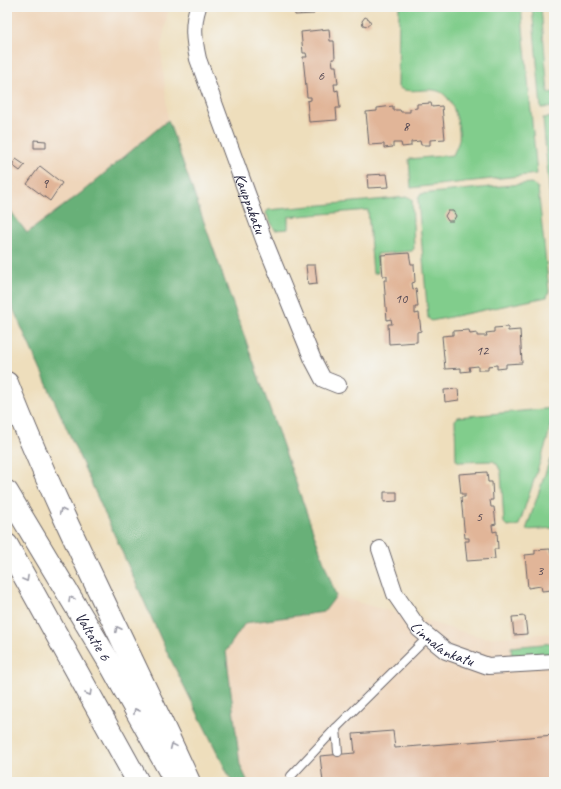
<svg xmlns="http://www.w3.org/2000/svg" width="561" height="789" viewBox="0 0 561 789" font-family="Caveat,sans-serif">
  <rect width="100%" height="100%" fill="#f6f6f2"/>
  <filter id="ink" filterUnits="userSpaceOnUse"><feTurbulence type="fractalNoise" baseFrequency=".025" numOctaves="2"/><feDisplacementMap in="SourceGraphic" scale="8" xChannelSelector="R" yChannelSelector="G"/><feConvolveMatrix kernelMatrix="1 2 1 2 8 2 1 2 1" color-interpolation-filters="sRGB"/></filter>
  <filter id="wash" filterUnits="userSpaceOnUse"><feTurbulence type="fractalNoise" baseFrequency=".012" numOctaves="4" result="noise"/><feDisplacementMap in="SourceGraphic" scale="16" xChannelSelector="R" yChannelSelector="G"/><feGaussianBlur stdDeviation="0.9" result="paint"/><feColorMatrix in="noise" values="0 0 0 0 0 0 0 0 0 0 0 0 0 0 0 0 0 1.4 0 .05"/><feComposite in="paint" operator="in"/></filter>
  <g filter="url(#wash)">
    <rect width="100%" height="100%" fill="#eedebc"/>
    <g fill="#efd6bb">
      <polygon points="7,7 169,7 161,47 168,120 81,193 27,233 7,206"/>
      <polygon points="336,596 485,638 554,633 554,782 248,782 240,765 225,651 245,623 324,612"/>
    </g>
    <g fill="#81cd8c" stroke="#527864">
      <path d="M399,7H521L537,174L411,188L409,159L453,155C455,150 458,145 459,140C461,127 453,95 438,91C426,87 408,95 398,87Z"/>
      <polygon points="532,7 541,7 548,93 554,92 554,107 541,108"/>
      <polygon points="554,117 554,246 543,118"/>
      <polygon points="531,183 538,188 549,291 547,297 431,321 428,318 418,199 421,194"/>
      <polygon points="408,197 412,199 414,249 412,251 377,254 378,273 373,273 368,210 288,217 288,229 275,230 266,213 268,210"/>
      <polygon points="554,408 547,441 519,525 508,527 504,523 501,472 497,464 493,461 460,462 456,460 455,420 458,417"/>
      <polygon points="550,459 554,471 554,528 526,530"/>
      <polygon points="554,643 554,656 512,659 511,647"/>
    </g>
    <polygon fill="#68b078" stroke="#45695a" points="168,120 336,596 324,612 245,623 226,651 240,765 248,782 232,782 165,648 11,304 7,294 7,206 27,233 81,193"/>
    <g id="blocks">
      <g fill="#e1b598">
        <polygon points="294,7 314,7 314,14 295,15"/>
        <polygon points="365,17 369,19 371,23 367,26 363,25 362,21"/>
        <polygon points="329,29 330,41 334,41 335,59 332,59 333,66 336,66 338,84 334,84 335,91 338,90 340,108 336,108 337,120 309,122 307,101 311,100 311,97 307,97 303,57 307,57 306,53 303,53 301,32"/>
        <polygon points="431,103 432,107 442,106 445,139 430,140 430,145 421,145 420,141 411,142 411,146 402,147 401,143 393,143 393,147 384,148 384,144 369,145 366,112 377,111 377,108 393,106 393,110 400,110 401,112 410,112 410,109 417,108 417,104"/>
        <polygon points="34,140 46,141 46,148 34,148"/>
        <polygon points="16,159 25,165 20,171 12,165"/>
        <polygon points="40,166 62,183 50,201 27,184"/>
        <polygon points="387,174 389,187 368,188 367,175"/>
        <polygon points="448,211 453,211 456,216 453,221 448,221 445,216"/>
        <polygon points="409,253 411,264 414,264 415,282 412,283 413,289 416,288 418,307 415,307 415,314 419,313 421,331 417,332 417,342 389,344 388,324 392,324 391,319 387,320 384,280 387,280 387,276 383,276 381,255"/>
        <polygon points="306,265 315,265 317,284 308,285"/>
        <polygon points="508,327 508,331 520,330 522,363 506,364 506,368 497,369 497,365 488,366 488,370 478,370 478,366 469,367 470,371 461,372 461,368 445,369 442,336 453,335 453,331 469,330 470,334 477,333 477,336 487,336 486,333 494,332 494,328"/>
        <polygon points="458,389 459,400 445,402 444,390"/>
        <polygon points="487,472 488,482 492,482 493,500 490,500 491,507 494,507 496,524 492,525 493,532 497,531 498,549 494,549 495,559 467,561 465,541 469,541 469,538 465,538 461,497 465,497 465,494 461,494 459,474"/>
        <polygon points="384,492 397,492 397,501 384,502"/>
        <polygon points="550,549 551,553 554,552 554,585 551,586 552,590 542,591 541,586 528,588 525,555 535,554 535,550"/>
        <polygon points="525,616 527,634 514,635 512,617"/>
        <polygon points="393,731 395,748 554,735 554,782 323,782 320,756 355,753 353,734"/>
      </g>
    </g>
  </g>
  <g filter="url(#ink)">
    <use href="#blocks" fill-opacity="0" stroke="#696468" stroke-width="1"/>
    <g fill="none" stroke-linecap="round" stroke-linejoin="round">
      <defs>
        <g id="service">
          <polyline points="336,728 338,752"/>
          <polyline points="290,782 291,776 336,728 428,637"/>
        </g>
        <g id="minor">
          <path id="s1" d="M198,7C192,25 194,41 198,59L264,240L313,360L323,379L338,385"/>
          <path id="s2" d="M380,549L395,594L419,629L446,651L488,666L554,662"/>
        </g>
        <g id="trunk">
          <path d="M7,383C60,519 129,649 189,782"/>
          <path id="s3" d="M7,492L108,660L173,777"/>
          <polyline points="7,545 138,782"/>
        </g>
      </defs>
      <use href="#service" stroke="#696468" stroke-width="10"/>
      <use href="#minor" stroke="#696468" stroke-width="18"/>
      <use href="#trunk" stroke="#696468" stroke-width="24"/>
      <use href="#service" stroke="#fff" stroke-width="8"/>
      <use href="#minor" stroke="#fff" stroke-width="16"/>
      <use href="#trunk" stroke="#fff" stroke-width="22"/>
    </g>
    <defs><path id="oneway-chevron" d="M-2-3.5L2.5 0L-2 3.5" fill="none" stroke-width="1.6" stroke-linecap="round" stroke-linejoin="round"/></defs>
    <g stroke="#9c9ca7">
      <use href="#oneway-chevron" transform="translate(62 511) rotate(-115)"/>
      <use href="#oneway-chevron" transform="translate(26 579) rotate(61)"/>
      <use href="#oneway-chevron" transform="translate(71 599) rotate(-121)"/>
      <use href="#oneway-chevron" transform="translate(118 629) rotate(-116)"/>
      <use href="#oneway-chevron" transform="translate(89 693) rotate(61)"/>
      <use href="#oneway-chevron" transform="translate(136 711) rotate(-119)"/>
      <use href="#oneway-chevron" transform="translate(173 746) rotate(-114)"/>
    </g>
  </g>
  <g text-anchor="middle" stroke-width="3" stroke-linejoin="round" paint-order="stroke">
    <g font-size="14" fill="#524752">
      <text x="321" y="80">6</text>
      <text x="406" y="131">8</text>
      <text x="45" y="188">9</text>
      <text x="401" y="303">10</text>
      <text x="482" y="355">12</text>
      <text x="479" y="521">5</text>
      <text x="540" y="575">3</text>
    </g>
    <g font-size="16" fill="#22223b" stroke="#f6f6f2">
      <text dy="6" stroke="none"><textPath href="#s1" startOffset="206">Kauppakatu</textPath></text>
      <text dy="6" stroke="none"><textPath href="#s3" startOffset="168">Valtatie 6</textPath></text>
      <text dy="6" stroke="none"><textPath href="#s2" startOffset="118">Linnalankatu</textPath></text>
    </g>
  </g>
  <rect width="561" height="789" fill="none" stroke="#f6f6f2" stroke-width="24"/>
</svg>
